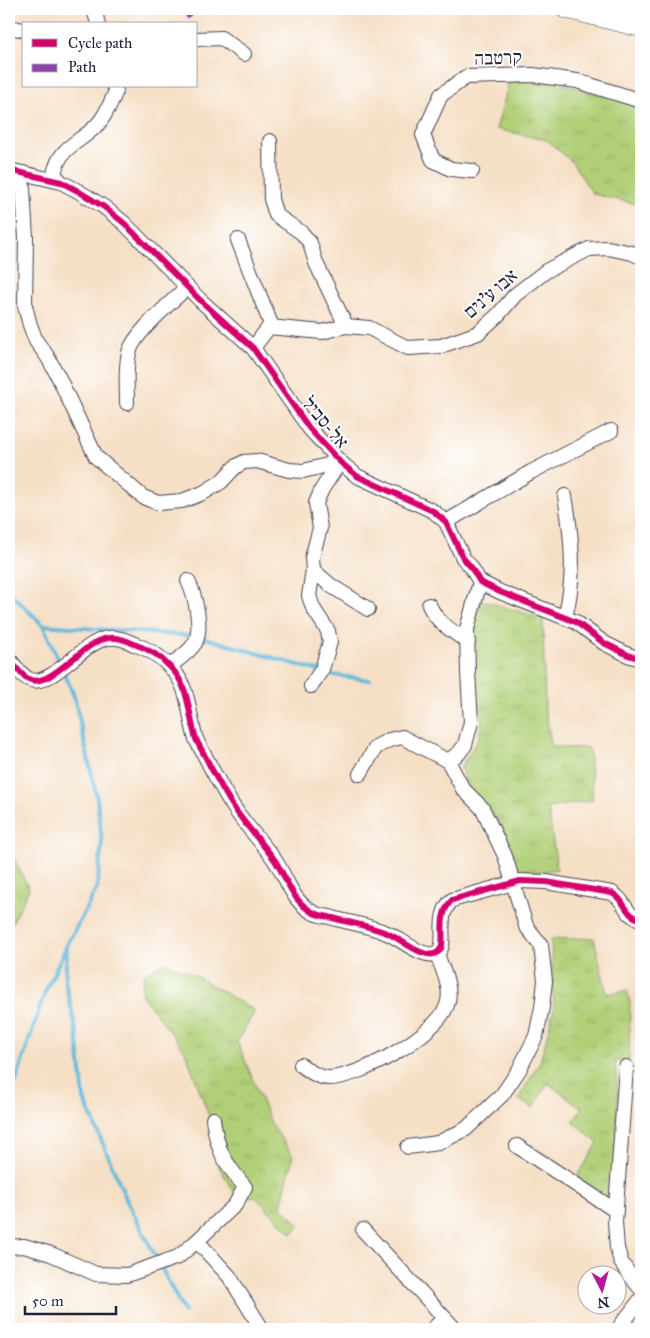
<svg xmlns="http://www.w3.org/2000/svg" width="650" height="1338" viewBox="0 0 650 1338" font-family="'IM FELL Great Primer','Frank Ruhl Libre',serif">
  <defs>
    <pattern id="grass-tufts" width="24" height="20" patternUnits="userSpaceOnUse" patternTransform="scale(1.25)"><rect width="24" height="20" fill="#b0cf76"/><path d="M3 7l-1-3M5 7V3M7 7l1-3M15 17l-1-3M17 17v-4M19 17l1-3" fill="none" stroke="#97b167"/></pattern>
  </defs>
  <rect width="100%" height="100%" fill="#fff"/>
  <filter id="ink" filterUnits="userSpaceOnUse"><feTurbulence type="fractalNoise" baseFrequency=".02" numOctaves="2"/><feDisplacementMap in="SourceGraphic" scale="10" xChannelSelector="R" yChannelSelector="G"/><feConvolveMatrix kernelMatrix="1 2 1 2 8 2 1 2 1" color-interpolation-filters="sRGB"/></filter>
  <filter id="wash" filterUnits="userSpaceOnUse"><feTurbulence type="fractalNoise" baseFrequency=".0096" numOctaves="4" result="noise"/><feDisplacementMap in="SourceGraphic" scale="20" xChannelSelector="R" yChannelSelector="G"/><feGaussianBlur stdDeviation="1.12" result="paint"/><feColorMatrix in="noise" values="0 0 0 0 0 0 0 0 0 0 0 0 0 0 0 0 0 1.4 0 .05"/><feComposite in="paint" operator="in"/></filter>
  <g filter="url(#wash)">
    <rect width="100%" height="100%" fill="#f5dfc5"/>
    <g fill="url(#grass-tufts)" stroke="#697858">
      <polygon points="541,78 641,106 641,205 593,194 572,162 547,140 496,129 509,82"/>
      <polygon points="482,600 543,619 545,711 552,747 589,748 593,800 548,808 557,869 519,875 512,854 496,818 484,804 466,788 461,767 478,740 482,721 474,693 466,621"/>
      <polygon points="9,848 29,889 9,929"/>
      <polygon points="594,938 607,994 627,990 630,1002 629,1061 615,1061 618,1096 612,1202 576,1178 598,1143 573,1122 582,1108 548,1083 533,1108 518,1099 540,1062 554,1009 551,939"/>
      <polygon points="165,962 196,976 255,1011 237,1041 271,1123 293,1156 281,1206 300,1225 292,1234 255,1197 235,1194 216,1162 221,1149 185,1051 141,994 144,974"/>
    </g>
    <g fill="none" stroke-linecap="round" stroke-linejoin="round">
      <g stroke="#5fbadd" stroke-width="4">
        <polyline points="9,592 43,625 60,664"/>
        <polyline points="43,625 194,636"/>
        <polyline points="201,637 333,675 370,680"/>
        <polyline points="67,949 65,981 77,1034 84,1099 127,1201 184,1312"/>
        <polyline points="9,1102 45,992 67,945 97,888 102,843 97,798 74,696 63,670"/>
      </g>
    </g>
  </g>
  <g filter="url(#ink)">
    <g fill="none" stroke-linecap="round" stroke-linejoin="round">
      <defs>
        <g id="minor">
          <polyline points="94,9 98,24"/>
          <polyline points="9,27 24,30"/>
          <polyline points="196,39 221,38 244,54"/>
          <polyline points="270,141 271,199 276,215 302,233 310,243 316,263 346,326"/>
          <polyline points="9,170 61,182 78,191 104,207 124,223 200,300 253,348 309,428 340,462 357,476 433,511 446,522 463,558 471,567 480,582 500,592 576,622 604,643 628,655 641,659"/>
          <polyline points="472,171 451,169 433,160 423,135 441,95 466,77 533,75 577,81 641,101"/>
          <polyline points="22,173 26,238 25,306 30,325 36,341 47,356 58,376 96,457 143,497 158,503 182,501 203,493 221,482 235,467 244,462 257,461 289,470 303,471 340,462"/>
          <path d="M61,182L54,174C60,145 79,144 97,125C106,116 111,102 116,91L114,86"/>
          <polyline points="238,240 272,327"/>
          <polyline points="253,348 269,327 322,332 346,326 369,328 408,348 441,346 478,333 498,315 515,295 546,271 589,249 608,248 632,253 641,257"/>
          <path d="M127,403C127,386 125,369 129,353C133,334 173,301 187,287"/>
          <polyline points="446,522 531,472 611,431"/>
          <polyline points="313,570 330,585 368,609"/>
          <path d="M429,605C438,624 451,630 468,642"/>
          <path d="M565,617C576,576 572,537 565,496"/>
          <path d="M9,659C15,666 22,677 31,680C52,687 84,640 109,638C117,637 126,640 134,644C146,648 160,656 169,666C190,685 188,714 196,739C200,748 206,757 210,766C219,782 228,800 239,815C250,830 263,844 274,859C288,879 291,901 314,913C320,916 327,916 333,918C351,923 370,926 387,933C400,938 426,962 438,952C449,944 434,918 452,900L520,881L546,882L612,893C627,901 624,916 641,919"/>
          <path d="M175,662C183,656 190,651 195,643C203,628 195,595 188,581"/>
          <polyline points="311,686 322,669 330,642 328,631 313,608 309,596 313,570 312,558 320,528 316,503 322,489 340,462"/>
          <polyline points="360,774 376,747 389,740 402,737 448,761"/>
          <path d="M301,1065C309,1071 317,1077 328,1078C358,1079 438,1034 447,1005C453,989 442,969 437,954"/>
          <polyline points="626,1067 615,1222 617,1248 621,1262 631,1277 641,1289"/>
          <polyline points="517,1146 616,1211"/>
          <polyline points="408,1147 438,1143 466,1129 502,1095 519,1070 536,1036 542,1007 545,981 541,945 526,926 505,856 482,808 463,789 448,761 459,753 465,745 471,722 468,673 467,629 480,582"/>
          <polyline points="363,1230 455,1329"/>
          <path d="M197,1241L235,1205L245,1187C225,1163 217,1151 213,1119"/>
          <polyline points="9,1247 24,1246 51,1254 96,1274 127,1275 178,1257 197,1241 229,1276 262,1329"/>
          <polyline points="433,1329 444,1318"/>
          <polyline points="618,1329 641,1299"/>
        </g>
        <g id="major">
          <polyline points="565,9 641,28"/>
          <polyline points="630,9 641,11"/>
        </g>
      </defs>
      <use href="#minor" stroke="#423e50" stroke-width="16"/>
      <use href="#major" stroke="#423e50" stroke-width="19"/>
      <use href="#minor" stroke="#fff" stroke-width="14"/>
      <use href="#major" stroke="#fff" stroke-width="18"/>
      <polyline stroke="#8e44ad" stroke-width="5" stroke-dasharray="10 5" stroke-linecap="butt" points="183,9 190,17"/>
      <defs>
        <g id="cycleway">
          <polyline points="9,170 61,182 78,191 104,207 124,223 200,300 253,348 309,428 340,462 357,476 433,511 446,522 463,558 471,567 480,582 500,592 576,622 604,643 628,655 641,659"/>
          <path d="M9,659C15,666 22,677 31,680C52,687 84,640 109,638C117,637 126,640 134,644C146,648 160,656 169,666C190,685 188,714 196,739C200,748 206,757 210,766C219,782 228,800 239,815C250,830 263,844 274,859C288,879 291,901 314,913C320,916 327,916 333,918C351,923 370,926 387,933C400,938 426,962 438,952C449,944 434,918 452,900L520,881L546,882L612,893C627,901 624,916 641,919"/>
        </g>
      </defs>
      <use href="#cycleway" stroke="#fff" stroke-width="9"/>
      <use href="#cycleway" stroke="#d6006c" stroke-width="6"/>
    </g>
  </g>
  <g text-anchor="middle" stroke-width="4" stroke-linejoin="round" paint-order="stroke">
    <g font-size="19" fill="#22223b" stroke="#fff">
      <text transform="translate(498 57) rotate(-2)" y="7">קרטבה</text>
      <text transform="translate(490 293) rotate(-41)" y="7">אבו ע'נים</text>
      <text transform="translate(326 422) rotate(50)" y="7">אל-סביל</text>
    </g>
  </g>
  <rect width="650" height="1338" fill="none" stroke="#fff" stroke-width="30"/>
  <rect x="22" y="22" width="175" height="65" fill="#ffffff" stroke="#a7a7b1"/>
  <rect x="32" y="39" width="25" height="8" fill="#d6006c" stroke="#a7a7b1"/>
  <text x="68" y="48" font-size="15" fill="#22223b">Cycle path</text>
  <rect x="32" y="64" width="25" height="8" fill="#8e44ad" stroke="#a7a7b1"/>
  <text x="68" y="72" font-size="15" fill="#22223b">Path</text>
  <g transform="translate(602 1290) rotate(174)"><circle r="24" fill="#ffffff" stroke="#a7a7b1"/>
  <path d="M0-4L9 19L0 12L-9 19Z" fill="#b5179e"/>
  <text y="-8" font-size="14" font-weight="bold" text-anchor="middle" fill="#22223b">N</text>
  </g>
  <path d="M25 1306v8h91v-8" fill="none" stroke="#22223b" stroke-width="2.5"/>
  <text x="32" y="1306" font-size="15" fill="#22223b" stroke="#ffffff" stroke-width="4" paint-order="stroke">50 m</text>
</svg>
